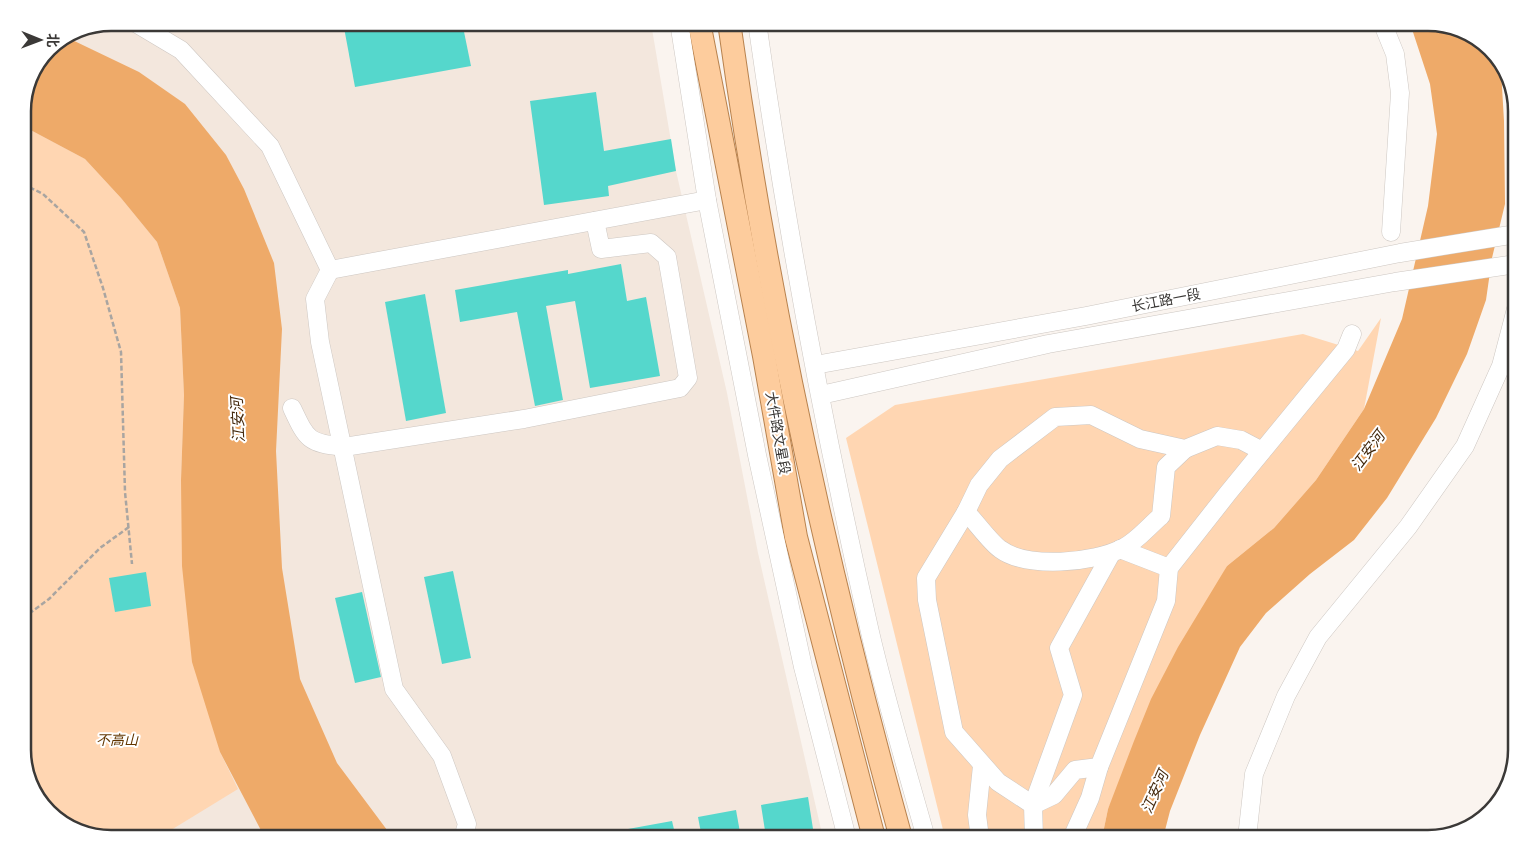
<svg xmlns="http://www.w3.org/2000/svg" width="1539" height="861" viewBox="0 0 1539 861" font-family="'Source Serif 4','Noto Sans SC',serif">
  <rect width="100%" height="100%" fill="#faf4ef"/>
  <polygon fill="#f3e7dd" points="111,23 651,23 676,171 727,393 758,553 823,838 111,838 67,827 37,799 23,755 23,106 49,48 77,29"/>
  <g fill="#ffd6b2">
    <polygon points="23,126 85,159 121,198 157,242 180,308 184,395 181,480 220,752 238,789 158,838 111,838 67,827 37,799 23,755"/>
    <polygon points="1381,318 1364,409 1316,480 1274,528 1227,566 1108,809 1102,838 945,838 846,438 895,405 1303,334 1358,351"/>
  </g>
  <g fill="#eeaa69">
    <polygon points="1410,23 1428,23 1472,34 1491,52 1501,70 1504,121 1505,204 1492,258 1486,300 1467,354 1436,418 1387,498 1354,540 1310,574 1266,613 1240,647 1200,735 1170,811 1163,838 1102,838 1108,809 1134,741 1151,699 1178,647 1227,566 1274,528 1316,480 1364,409 1402,319 1428,206 1437,134 1430,84"/>
    <polygon points="66,37 139,72 185,104 226,155 244,189 274,263 282,329 276,451 282,568 300,679 337,763 393,838 265,838 220,752 192,662 182,566 181,480 184,395 180,308 157,242 121,198 85,159 23,126 23,106 49,48"/>
  </g>
  <g fill="#55d7cc">
    <polygon points="343,22 462,22 471,66 355,87"/>
    <polygon points="596,92 604,151 671,139 676,171 608,186 609,196 544,205 530,101"/>
    <polygon points="621,264 627,301 646,297 660,376 590,388 575,301 546,306 563,400 535,406 517,312 460,322 455,290 568,270 568,274"/>
    <polygon points="425,294 446,413 406,421 385,302"/>
    <polygon points="453,571 471,658 442,664 424,577"/>
    <polygon points="146,572 151,606 115,612 109,578"/>
    <polygon points="362,592 381,677 355,683 335,598"/>
    <polygon points="808,797 813,829 766,837 761,805"/>
    <polygon points="736,810 741,838 702,838 698,817"/>
    <polygon points="672,821 676,838 606,838 606,833"/>
  </g>
  <g fill="none" stroke-linecap="round" stroke-linejoin="round">
    <defs>
      <g id="minor">
        <polyline points="134,22 181,50 270,146 330,270 707,200"/>
        <polyline points="679,22 707,200 757,455 803,667 847,838"/>
        <path d="M757,22C786,227 824,431 870,632C886,701 907,770 926,838"/>
        <polyline points="1382,22 1395,54 1400,93 1391,232"/>
        <polyline points="330,270 315,299 320,342 394,689 442,756 467,824 463,838"/>
        <polyline points="815,365 1086,316 1400,253 1516,234"/>
        <polyline points="821,395 1048,344 1395,282 1516,264"/>
        <path d="M292,408C307,440 308,443 344,447L524,419L680,388L688,378L667,257L651,243L601,249L595,221"/>
        <path d="M966,512C976,522 990,542 1000,549C1027,569 1094,563 1123,548C1137,541 1149,526 1161,516L1166,467L1185,449"/>
        <polyline points="1120,549 1169,568"/>
        <polyline points="1033,805 1054,795 1075,770 1099,767 1166,601 1169,568 1228,493 1346,349 1352,334"/>
        <polyline points="1033,805 1073,695 1059,648 1111,554"/>
        <polyline points="980,838 977,815 982,766"/>
        <polyline points="1034,838 1033,805 998,782 954,732 927,600 926,578 966,512 979,485 1000,459 1055,417 1091,415 1140,439 1185,449 1217,436 1241,440 1262,451"/>
        <polyline points="1072,838 1090,798 1099,767"/>
        <polyline points="1247,838 1254,774 1286,696 1318,637 1408,527 1465,446 1501,366 1516,309"/>
      </g>
      <g id="major">
        <polyline points="699,22 764,356 796,537 874,838"/>
        <path d="M729,22C767,298 827,570 901,838"/>
      </g>
    </defs>
    <use href="#minor" stroke="#cdc7c2" stroke-width="19"/>
    <use href="#major" stroke="#b8824e" stroke-width="24"/>
    <g stroke="#a9a5a1" stroke-width="2.5" stroke-dasharray="5 2.5" stroke-linecap="butt">
      <polyline points="23,184 43,194 84,232 103,288 121,352 125,492 132,564"/>
      <polyline points="23,618 49,599 100,548 129,527"/>
    </g>
    <use href="#minor" stroke="#fff" stroke-width="18"/>
    <use href="#major" stroke="#fdcc9d" stroke-width="22"/>
  </g>
  <g text-anchor="middle" stroke-width="4" stroke-linejoin="round" paint-order="stroke">
    <g font-size="14" fill="#3b3937" stroke="#fff">
      <text transform="translate(1166 300) rotate(-11)" y="5">长江路一段</text>
      <text transform="translate(778 433) rotate(80)" y="5">大件路文星段</text>
    </g>
    <g font-size="14" font-style="italic" fill="#623600" stroke="#fff">
      <text x="117" y="745">不高山</text>
    </g>
    <g font-size="15" font-style="italic" fill="#43280c" stroke="#fff">
      <text transform="translate(238 420) rotate(-93)" y="5">江安河</text>
      <text transform="translate(1368 451) rotate(-53)" y="5">江安河</text>
      <text transform="translate(1155 792) rotate(-66)" y="5">江安河</text>
    </g>
  </g>
  <path d="M0 0H1539V861H0ZM111 31H1428A80 80 0 0 1 1508 111V750A80 80 0 0 1 1428 830H111A80 80 0 0 1 31 750V111A80 80 0 0 1 111 31Z" fill="#fff" fill-rule="evenodd"/>
  <path fill="none" stroke="#3b3937" stroke-width="2.5" d="M111 31H1428A80 80 0 0 1 1508 111V750A80 80 0 0 1 1428 830H111A80 80 0 0 1 31 750V111A80 80 0 0 1 111 31Z"/>
  <g transform="translate(40 40) rotate(91)" stroke="#ffffff" stroke-width="4" paint-order="stroke">
  <path d="M0-4L9 19L0 12L-9 19Z" fill="#3b3937"/>
  <text y="-8" font-size="14" font-weight="bold" text-anchor="middle" fill="#3b3937">北</text>
  </g>
</svg>
